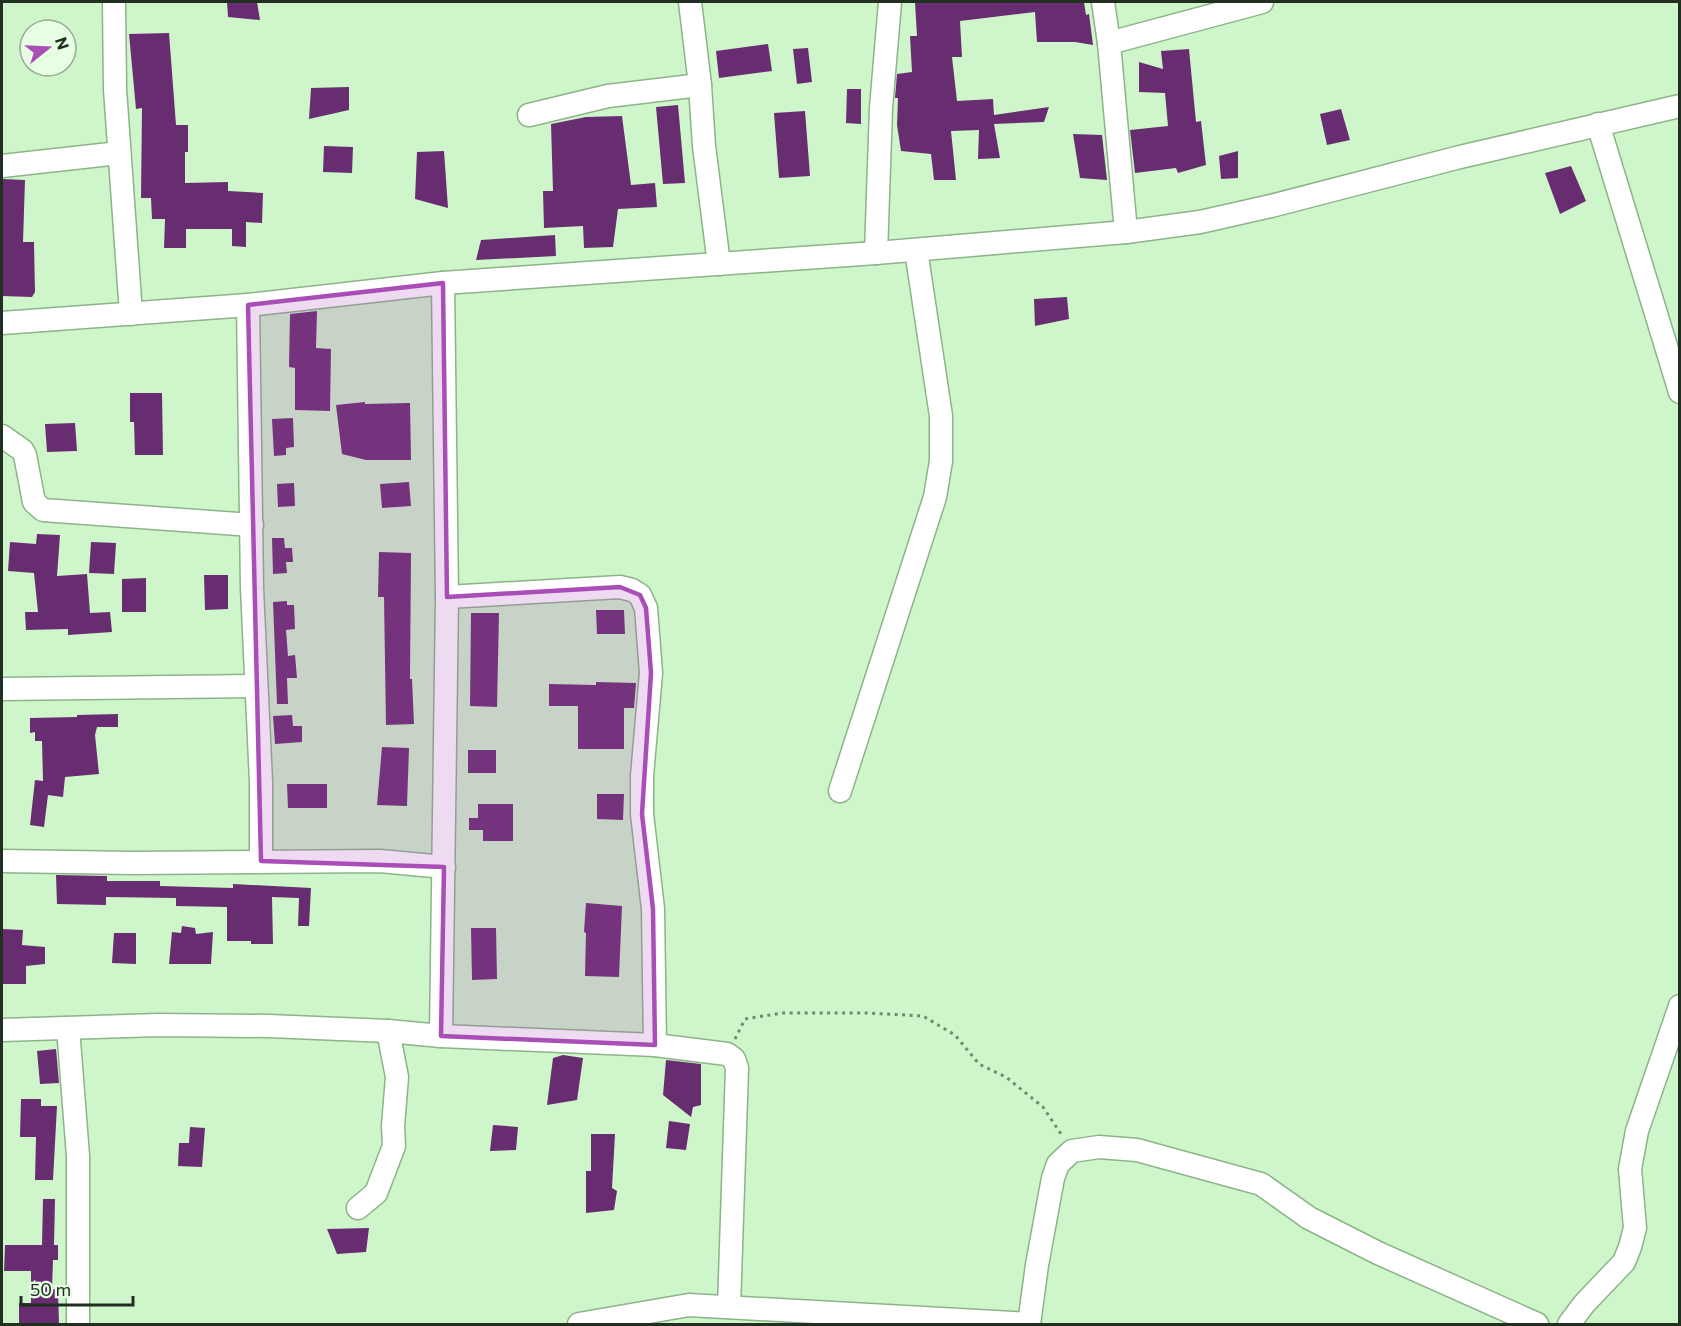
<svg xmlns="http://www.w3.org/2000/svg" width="1681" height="1326" viewBox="0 0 1681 1326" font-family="Commissioner,sans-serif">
  <rect width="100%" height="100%" fill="#cff6ca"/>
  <g fill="#682d70">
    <polygon points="227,2 257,2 260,20 228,17"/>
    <polygon points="915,2 1084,2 1086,15 1089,14 1093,45 1075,42 1037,42 1035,12 960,21 962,57 952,57 957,101 993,99 994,115 1049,107 1044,122 994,124 1000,158 978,159 979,130 951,131 956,180 934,180 931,154 901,151 897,125 898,98 895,98 897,74 912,72 910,36 917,36"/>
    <polygon points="169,33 176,125 188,125 188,152 185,152 185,183 228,182 228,191 263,193 262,223 246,222 246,247 232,246 232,229 186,229 186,248 164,248 165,219 152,219 151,198 141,198 142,108 136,109 129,34"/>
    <polygon points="768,44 772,71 719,78 716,51"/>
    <polygon points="808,48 812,82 797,84 793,49"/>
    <polygon points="1189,49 1196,122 1201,121 1206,165 1178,173 1176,168 1135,173 1130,130 1168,126 1165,93 1139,92 1139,62 1163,69 1161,51"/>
    <polygon points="349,87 349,110 309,119 311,88"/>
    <polygon points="847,89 861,89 861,124 846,123"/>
    <polygon points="678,105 685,183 663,184 656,107"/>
    <polygon points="1341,109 1350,140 1327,145 1320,114"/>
    <polygon points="805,111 810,176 779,178 774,113"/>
    <polygon points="622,116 631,185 655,183 657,207 618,209 613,247 584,248 583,226 544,228 543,191 553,191 551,124 586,117"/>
    <polygon points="1073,134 1102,135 1107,180 1080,178"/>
    <polygon points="324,146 353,147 352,173 323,172"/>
    <polygon points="444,151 448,208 415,199 417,152"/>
    <polygon points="1238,151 1238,178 1221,179 1219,156"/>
    <polygon points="1571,166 1586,201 1560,214 1545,173"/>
    <polygon points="2,179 25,180 23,242 34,242 35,292 32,297 2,296"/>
    <polygon points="555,235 556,256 476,260 481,240"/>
    <polygon points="1067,297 1069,319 1035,326 1034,299"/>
    <polygon points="317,311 316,348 331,349 330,411 295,410 295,368 289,367 290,314"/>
    <polygon points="130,393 162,393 163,455 135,455 134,422 130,422"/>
    <polygon points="365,402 365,404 410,403 411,460 366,460 342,454 336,405"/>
    <polygon points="293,418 294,447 286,448 286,455 274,456 272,419"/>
    <polygon points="75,423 77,451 47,452 45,424"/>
    <polygon points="409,482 411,506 382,508 380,484"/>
    <polygon points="294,483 295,506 278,507 277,484"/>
    <polygon points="37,534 60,535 57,576 87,574 90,613 110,612 112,632 68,635 68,629 26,630 25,612 38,612 34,573 8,571 10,542 36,544"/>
    <polygon points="272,538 284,538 285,548 292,548 293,562 286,562 287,573 273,574"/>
    <polygon points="91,542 116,543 114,574 89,573"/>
    <polygon points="379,552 411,553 410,679 412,679 414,724 386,725 384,597 378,597"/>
    <polygon points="204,575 228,575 228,609 205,610"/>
    <polygon points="146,578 146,612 122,612 122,579"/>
    <polygon points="287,601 287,605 294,605 295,629 286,630 288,656 295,655 297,678 287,678 288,704 277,704 273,602"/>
    <polygon points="596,610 624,610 625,634 597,634"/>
    <polygon points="471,613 499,613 497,707 470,706"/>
    <polygon points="596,682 636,683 634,708 624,708 624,749 578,749 578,706 549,706 549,684 596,685"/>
    <polygon points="118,714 118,727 97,727 95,735 99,774 65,777 63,797 48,795 44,827 30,825 35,780 43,781 42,741 35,741 35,732 30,733 30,718 77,717 77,715"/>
    <polygon points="292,715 293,726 302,726 302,742 275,744 273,716"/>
    <polygon points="382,747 409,748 407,806 377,805"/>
    <rect x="468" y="750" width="28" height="23"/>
    <polygon points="287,784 327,784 327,808 288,808"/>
    <polygon points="597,794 624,794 623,820 597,819"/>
    <polygon points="478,804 513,804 513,841 483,841 483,830 469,830 469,818 478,818"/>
    <polygon points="56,875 107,876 107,881 160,881 160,886 233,888 233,884 311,888 309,926 298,926 299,898 272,897 273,944 251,944 251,941 227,941 227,907 176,906 176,898 106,897 106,905 57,904"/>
    <polygon points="586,903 622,906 619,977 585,976 586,933 584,932"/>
    <polygon points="182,926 195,928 196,934 213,932 211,964 169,964 172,932 181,933"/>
    <polygon points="471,928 496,928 497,979 472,980"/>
    <polygon points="2,929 23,930 22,945 45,947 45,964 26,966 26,984 2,984"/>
    <polygon points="114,933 136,933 136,964 112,963"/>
    <polygon points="56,1049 59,1083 40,1084 37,1051"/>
    <polygon points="563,1055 583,1058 577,1100 547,1105 553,1058"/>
    <polygon points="666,1060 701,1064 701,1105 693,1107 691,1117 663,1095"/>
    <polygon points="21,1099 41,1099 41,1106 57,1106 53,1180 35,1180 36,1137 20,1137"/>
    <polygon points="669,1121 690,1124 686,1150 666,1148"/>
    <polygon points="493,1125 518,1127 516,1150 490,1151"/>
    <polygon points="190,1127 205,1128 202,1167 178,1166 179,1143 189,1143"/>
    <polygon points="591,1134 615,1134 612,1188 617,1191 614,1210 586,1213 586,1171 591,1171"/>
    <polygon points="43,1199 55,1199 54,1245 58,1245 58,1260 53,1260 52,1289 58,1289 59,1324 19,1324 19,1303 31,1303 31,1271 4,1271 5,1245 42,1245"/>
    <polygon points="369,1228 366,1252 337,1254 327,1229"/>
  </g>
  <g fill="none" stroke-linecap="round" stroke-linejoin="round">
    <defs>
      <g id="minor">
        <polyline points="114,2 115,89 131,314"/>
        <polyline points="690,2 700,85 704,146 719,264"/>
        <polyline points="1103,2 1109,43 1126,232"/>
        <polyline points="1109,43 1262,2"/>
        <polyline points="529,115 608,96 700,85"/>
        <polyline points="1598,124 1680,392"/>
        <polyline points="2,166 119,153"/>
        <polyline points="876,253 881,108 890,2"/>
        <polyline points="248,305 252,588 261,782 261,861"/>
        <polyline points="2,323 248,305 443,283 876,253 1126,232 1200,222 1271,206 1460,157 1680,106"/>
        <polyline points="2,436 22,450 25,455 34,502 43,510 252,525"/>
        <polyline points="447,597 620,587 632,590 640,595 646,608 651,673 642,776 642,814 653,909 655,1045"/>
        <polyline points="2,689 255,686"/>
        <polyline points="840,791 935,497 941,461 941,416 916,250"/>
        <polyline points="2,861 133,863 380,861 444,867"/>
        <polyline points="68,1028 78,1156 78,1324"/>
        <polyline points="2,1030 158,1025 269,1026 388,1031 441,1036 655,1045 727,1054 734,1059 737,1068 729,1307"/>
        <polyline points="441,1036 447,597 443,283"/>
        <polyline points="358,1208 376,1193 394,1146 393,1126 397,1077 388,1031"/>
        <polyline points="579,1324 689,1305 1029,1324"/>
        <polyline points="1029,1324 1037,1265 1053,1178 1058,1164 1072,1151 1099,1147 1137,1150 1261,1184 1309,1218 1378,1253 1537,1324"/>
        <polyline points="1569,1324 1584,1304 1624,1262 1630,1247 1635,1228 1630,1169 1637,1131 1680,1006"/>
      </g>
    </defs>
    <use href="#minor" stroke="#8db389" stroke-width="25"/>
    <polyline stroke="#708a6d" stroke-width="3" stroke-dasharray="3 4.5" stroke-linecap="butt" points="735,1039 745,1019 782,1013 868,1013 923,1016 955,1035 979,1064 1006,1077 1043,1107 1063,1137"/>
    <use href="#minor" stroke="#fff" stroke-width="22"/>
  </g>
  <path fill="#a94db7" fill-opacity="0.2" stroke="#a94db7" stroke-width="4.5" stroke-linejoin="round" d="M443,283L447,597L620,587L640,595L646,608L651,673L642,814L653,909L655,1045L441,1036L444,867L261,861L248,305Z"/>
  <rect width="1681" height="1326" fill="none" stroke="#202f1f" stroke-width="6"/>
  <g transform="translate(48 48) rotate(72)"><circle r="28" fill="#e7fee4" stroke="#97ab95" stroke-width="1.5"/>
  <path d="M0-4.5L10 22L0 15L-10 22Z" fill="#a94db7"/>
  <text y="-9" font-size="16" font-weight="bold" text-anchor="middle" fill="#202f1f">N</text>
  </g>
  <path d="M21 1296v9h112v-9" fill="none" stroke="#202f1f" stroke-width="3"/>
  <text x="30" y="1296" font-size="18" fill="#202f1f" stroke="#e7fee4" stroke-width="4.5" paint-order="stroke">50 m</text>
</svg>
